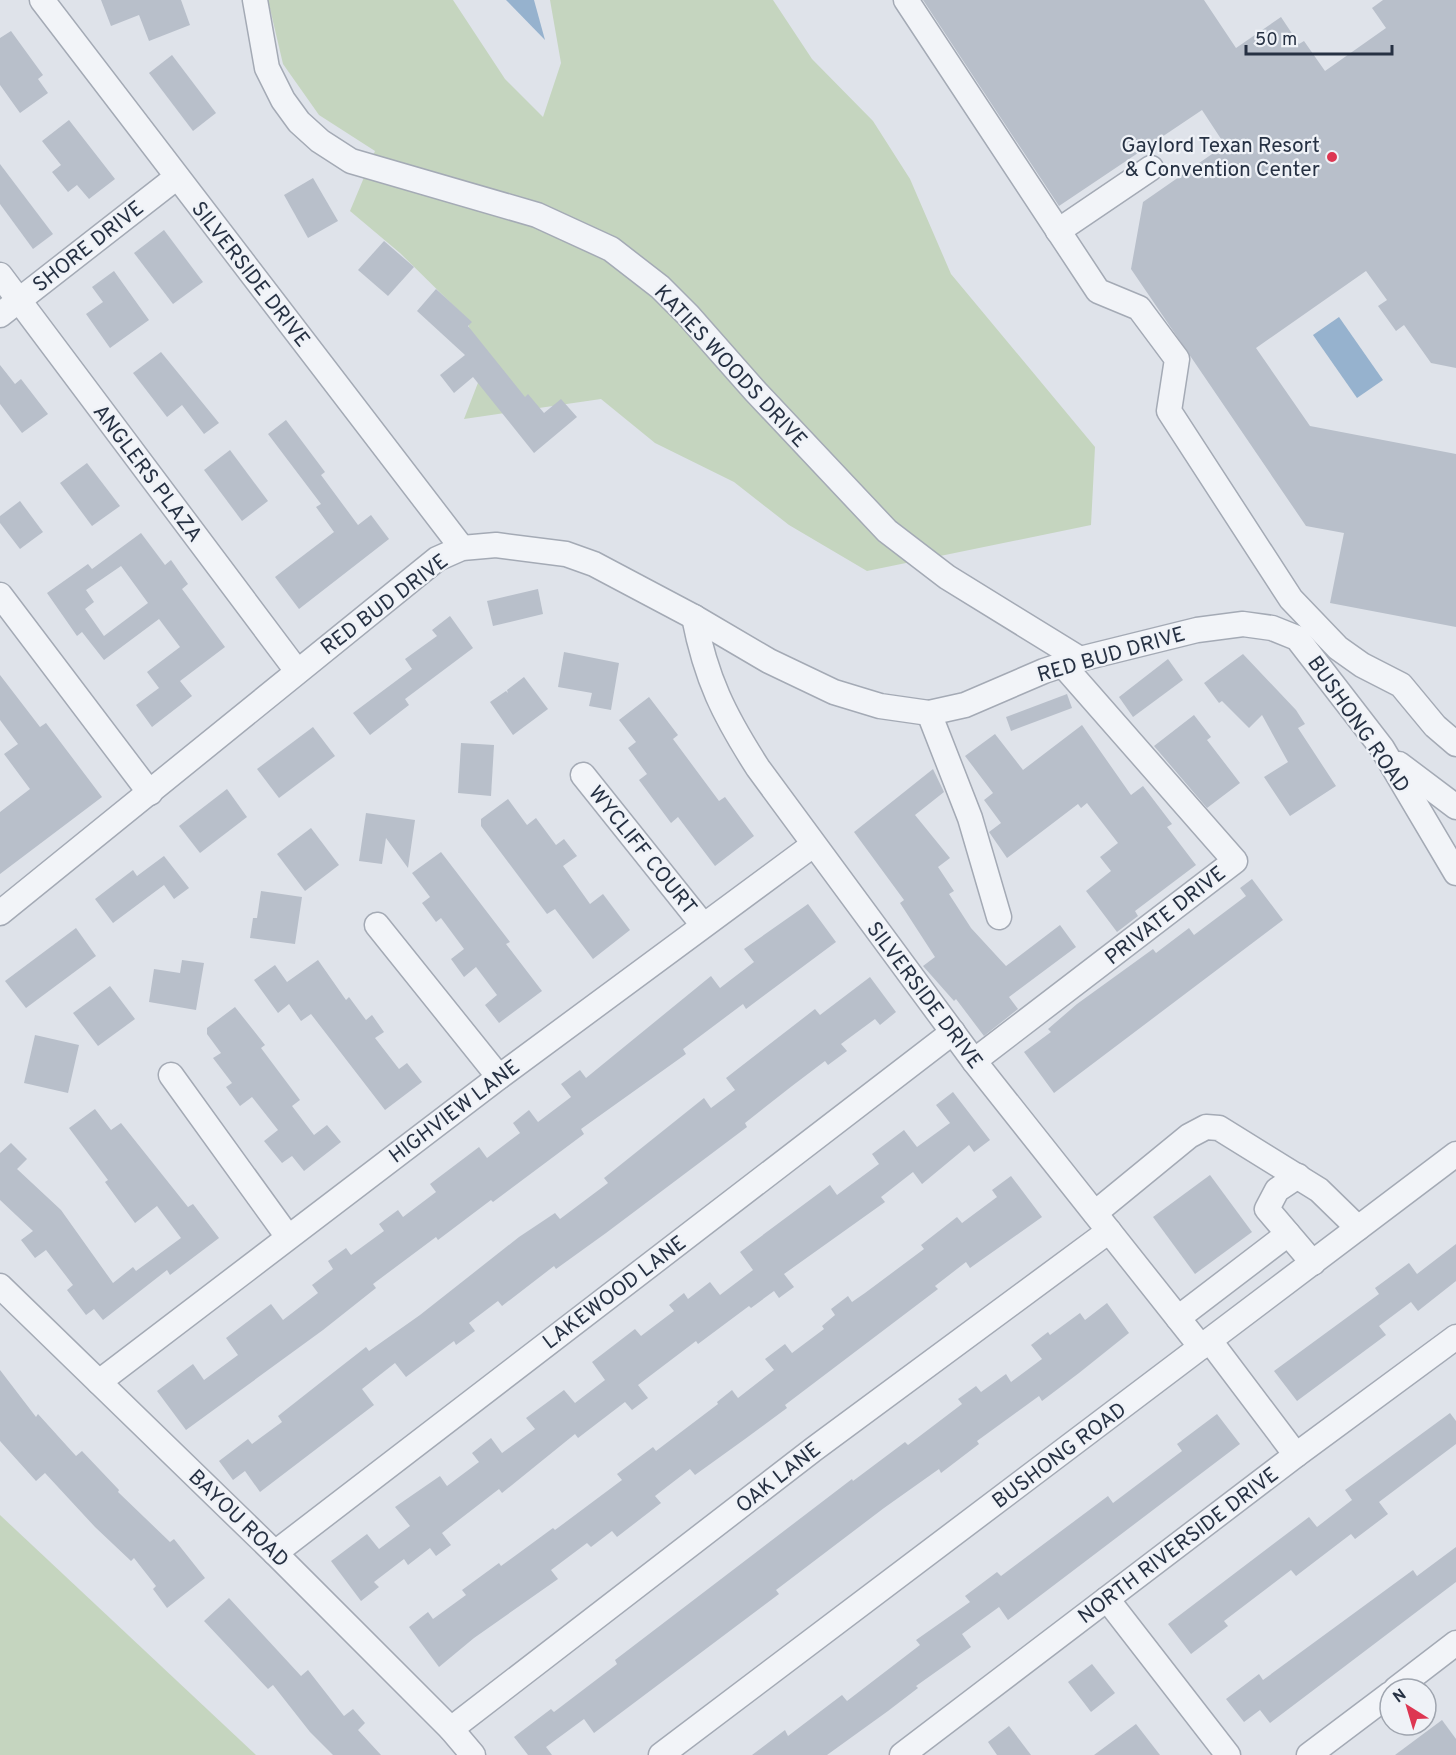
<svg xmlns="http://www.w3.org/2000/svg" width="1456" height="1755" viewBox="0 0 1456 1755" font-family="Overpass,sans-serif">
  <rect width="100%" height="100%" fill="#dfe3ea"/>
  <g fill="#c5d5bf">
    <polygon points="268,0 453,0 505,79 543,117 561,63 550,0 773,0 812,59 873,121 910,179 951,274 1095,447 1091,525 867,571 789,525 734,482 655,443 601,399 464,419 481,375 467,319 400,253 350,211 375,151 319,115 283,64"/>
    <polygon points="0,1515 256,1755 0,1755"/>
  </g>
  <g fill="#96b2ce">
    <polygon points="506,0 534,0 545,40"/>
    <polygon points="1339,317 1383,380 1357,398 1313,335"/>
  </g>
  <g fill="#b8bfca" fill-rule="evenodd">
    <polygon points="101,0 181,0 190,25 149,41 139,15 111,26"/>
    <polygon points="923,0 1204,0 1236,48 1281,17 1299,44 1304,41 1325,71 1386,28 1372,8 1383,0 1456,0 1456,368 1431,363 1404,325 1396,331 1378,306 1387,300 1366,271 1256,348 1310,426 1456,454 1456,627 1330,603 1344,533 1306,526 1131,269 1143,202 1225,145 1202,110 1059,206"/>
    <polygon points="11,31 43,75 38,79 48,93 20,113 0,85 0,38"/>
    <polygon points="172,55 216,113 193,131 149,73"/>
    <polygon points="69,120 115,179 89,199 77,185 68,192 52,172 61,165 42,141"/>
    <polygon points="0,164 53,234 33,249 0,204"/>
    <polygon points="313,178 338,221 308,238 284,195"/>
    <polygon points="164,230 203,282 173,304 134,253"/>
    <polygon points="384,241 414,267 388,296 358,270"/>
    <polygon points="114,271 149,320 110,348 86,314 103,302 92,287"/>
    <polygon points="436,289 472,322 468,326 525,397 528,394 544,413 561,399 577,417 534,453 473,377 454,393 440,375 465,355 417,311"/>
    <polygon points="161,352 219,423 204,434 182,405 167,417 133,373"/>
    <polygon points="0,365 15,384 21,379 48,414 22,433 0,404"/>
    <polygon points="286,420 325,472 321,475 358,525 371,515 389,539 299,609 275,577 334,532 316,507 321,504 268,434"/>
    <polygon points="230,450 268,501 242,521 204,470"/>
    <polygon points="87,463 120,506 92,526 60,483"/>
    <polygon points="20,501 43,532 20,549 0,523 0,516"/>
    <path d="M141,533L165,565L171,560L188,584L182,589L225,647L180,681L192,696L152,727L136,705L159,688L147,672L180,647L159,619L104,660L82,632L77,636L47,593L88,564L92,569ZM121,566L148,603L104,636L85,609L94,602L86,590Z"/>
    <polygon points="538,589 543,614 493,626 487,601"/>
    <polygon points="450,616 473,648 405,699 409,705 370,735 353,713 412,669 405,659 437,636 432,630"/>
    <polygon points="564,652 619,663 611,710 589,706 592,693 558,687"/>
    <polygon points="1243,654 1296,710 1305,724 1298,728 1336,786 1290,816 1264,777 1288,762 1262,715 1249,728 1222,701 1219,703 1204,683"/>
    <polygon points="1168,659 1183,680 1133,717 1119,697"/>
    <polygon points="0,675 40,727 46,723 102,797 0,874 0,812 30,789 4,754 18,744 0,720"/>
    <polygon points="524,677 548,709 513,735 490,702 506,691 508,693 507,690"/>
    <polygon points="1067,694 1072,708 1011,731 1006,717"/>
    <polygon points="649,697 678,735 673,739 719,801 725,797 754,836 715,866 678,817 671,823 639,780 647,774 628,748 636,742 619,720"/>
    <polygon points="1194,715 1211,737 1207,740 1240,783 1207,808 1154,746"/>
    <polygon points="1082,725 1131,795 1143,786 1172,824 1167,827 1196,865 1135,911 1138,916 1117,932 1086,891 1111,871 1100,857 1118,843 1087,803 1081,808 1078,804 1007,858 989,832 1001,823 984,800 993,793 965,756 995,734 1023,770"/>
    <polygon points="313,727 335,756 279,798 257,769"/>
    <polygon points="461,743 494,745 491,796 458,793"/>
    <polygon points="933,769 944,792 915,815 950,858 938,867 954,891 949,894 971,928 1006,966 1060,925 1076,947 1009,997 1018,1009 984,1036 956,999 954,1001 923,966 935,957 900,903 904,900 854,832"/>
    <polygon points="227,789 247,817 200,853 179,826"/>
    <polygon points="508,799 527,825 536,818 556,845 564,839 577,856 563,866 590,904 603,894 630,930 593,959 555,909 547,914 481,826 481,819"/>
    <polygon points="366,813 415,820 408,868 386,838 382,864 359,861"/>
    <polygon points="311,828 339,865 305,891 277,854"/>
    <polygon points="441,852 510,942 506,944 542,991 499,1023 485,1005 497,995 476,967 464,977 451,959 464,949 441,918 436,922 422,903 430,897 412,873"/>
    <polygon points="164,856 189,888 174,899 164,885 113,923 95,899 133,870 137,876"/>
    <polygon points="1252,879 1283,920 1054,1093 1024,1052 1051,1032 1048,1029 1077,1004 1153,949 1156,953 1189,928 1194,935 1246,896 1240,888"/>
    <polygon points="261,891 302,897 295,944 250,938 253,918 257,918"/>
    <polygon points="808,904 836,942 746,1009 743,1004 683,1049 686,1054 581,1129 584,1134 493,1202 491,1200 438,1240 436,1237 373,1284 376,1288 323,1330 186,1430 157,1391 193,1364 204,1380 238,1355 226,1338 271,1304 283,1320 318,1293 312,1285 333,1269 328,1261 346,1248 351,1255 384,1231 379,1224 398,1210 403,1217 436,1192 430,1184 479,1147 487,1158 520,1133 513,1123 529,1110 538,1122 571,1097 561,1084 580,1070 586,1078 711,976 720,988 754,962 744,949"/>
    <polygon points="76,928 96,956 26,1008 5,981"/>
    <polygon points="182,960 204,963 196,1010 149,1002 154,969 180,973"/>
    <polygon points="318,960 346,1000 349,997 366,1020 372,1015 384,1032 375,1038 399,1069 407,1063 422,1082 385,1110 311,1014 301,1021 289,1004 278,1013 254,980 275,965 287,982"/>
    <polygon points="870,977 896,1012 880,1025 875,1019 841,1044 847,1051 828,1065 825,1061 792,1086 745,1123 747,1127 606,1233 556,1269 554,1266 502,1306 498,1301 469,1323 475,1331 456,1345 454,1341 406,1377 395,1363 362,1389 374,1405 260,1492 245,1471 233,1480 219,1461 248,1439 252,1444 282,1422 278,1416 325,1379 366,1347 369,1351 420,1315 519,1237 555,1213 560,1219 608,1183 604,1178 704,1098 711,1108 735,1090 726,1078 815,1009 820,1015"/>
    <polygon points="110,986 135,1019 98,1046 73,1013"/>
    <polygon points="235,1007 265,1045 261,1048 300,1100 292,1106 314,1135 327,1125 341,1142 304,1171 292,1156 282,1163 264,1141 278,1130 252,1097 240,1106 226,1087 232,1083 213,1058 221,1053 207,1034 207,1028"/>
    <polygon points="35,1035 79,1045 68,1093 24,1083"/>
    <polygon points="953,1092 990,1140 974,1152 969,1145 922,1184 913,1172 881,1197 885,1202 784,1274 794,1287 779,1298 774,1291 751,1308 749,1306 698,1344 696,1341 638,1385 648,1398 632,1410 625,1402 578,1438 575,1434 502,1493 499,1489 442,1533 451,1545 436,1556 430,1548 408,1565 404,1559 374,1582 379,1587 361,1601 331,1561 367,1534 379,1549 410,1526 395,1507 440,1476 447,1486 479,1462 472,1453 491,1438 502,1453 535,1429 526,1418 564,1390 575,1403 605,1380 592,1362 635,1329 641,1336 674,1311 669,1305 684,1293 688,1299 710,1282 720,1295 753,1270 740,1252 830,1185 837,1195 879,1164 872,1154 904,1130 917,1147 950,1123 936,1105"/>
    <polygon points="95,1109 111,1130 121,1123 188,1207 193,1204 219,1238 170,1275 167,1270 103,1320 94,1309 86,1315 67,1290 73,1285 46,1250 35,1258 21,1240 33,1231 0,1200 0,1153 11,1143 27,1159 17,1169 61,1210 113,1283 133,1267 136,1271 181,1238 157,1206 135,1223 105,1182 108,1180 69,1128"/>
    <polygon points="1210,1175 1252,1232 1195,1274 1153,1217"/>
    <polygon points="1011,1176 1042,1217 970,1268 966,1262 935,1286 938,1289 785,1405 787,1408 745,1439 695,1475 690,1469 655,1496 661,1503 617,1537 612,1531 591,1547 587,1543 551,1570 558,1579 474,1638 439,1667 409,1627 428,1612 433,1619 466,1595 462,1590 499,1563 501,1566 553,1528 555,1530 622,1480 617,1474 653,1447 656,1451 718,1404 717,1402 732,1390 738,1398 774,1370 765,1359 785,1344 792,1353 824,1329 822,1326 835,1315 831,1309 848,1296 852,1302 865,1293 924,1249 921,1245 957,1217 962,1223 997,1197 992,1190"/>
    <polygon points="1456,1244 1456,1281 1418,1311 1411,1302 1379,1326 1386,1335 1297,1401 1274,1371 1379,1294 1375,1288 1409,1263 1417,1274"/>
    <polygon points="1107,1303 1129,1333 1079,1373 1042,1401 1039,1396 977,1441 979,1444 941,1473 939,1469 884,1508 776,1590 779,1594 594,1733 584,1719 546,1747 552,1755 528,1755 514,1737 551,1709 554,1712 617,1664 615,1660 852,1479 853,1481 905,1442 908,1445 962,1404 958,1399 976,1386 981,1392 1006,1374 1011,1382 1042,1359 1031,1345 1048,1332 1050,1335 1080,1313 1085,1320"/>
    <polygon points="0,1370 36,1417 38,1414 76,1456 82,1451 119,1490 118,1492 170,1542 174,1539 205,1578 167,1608 153,1589 156,1586 134,1558 131,1561 95,1527 45,1473 36,1481 0,1441"/>
    <polygon points="1450,1413 1456,1421 1456,1444 1379,1502 1388,1514 1355,1539 1351,1534 1296,1576 1291,1570 1224,1621 1228,1626 1191,1654 1168,1624 1309,1517 1317,1527 1352,1500 1345,1490"/>
    <polygon points="1217,1414 1240,1444 1008,1620 999,1607 962,1634 971,1647 916,1686 918,1688 888,1711 827,1755 752,1755 785,1730 788,1736 842,1695 847,1701 920,1645 916,1640 970,1602 965,1596 997,1572 1001,1576 1108,1496 1113,1503 1182,1451 1177,1444"/>
    <polygon points="1456,1547 1456,1582 1270,1723 1260,1710 1244,1722 1226,1699 1259,1674 1263,1680 1413,1570 1417,1576"/>
    <polygon points="229,1598 301,1676 308,1670 344,1716 353,1709 365,1723 358,1730 381,1755 333,1755 310,1732 273,1685 268,1689 204,1621"/>
    <polygon points="1092,1664 1115,1693 1091,1712 1068,1682"/>
    <polygon points="1442,1720 1456,1739 1456,1755 1395,1755"/>
    <polygon points="1136,1724 1160,1755 1094,1755"/>
    <polygon points="1009,1726 1031,1755 997,1755 988,1742"/>
  </g>
  <g fill="none" stroke-linecap="round" stroke-linejoin="round">
    <defs>
      <g id="minor">
        <polyline points="42,0 462,548"/>
        <polyline points="255,0 267,68 283,100 299,122 320,141 351,161 537,215 611,249 660,287 688,315 756,392 887,531 947,577 1080,659"/>
        <polyline points="906,0 1098,291 1139,308 1177,359 1169,411 1291,599 1338,648 1362,665 1401,685 1435,726 1456,744"/>
        <polyline points="1058,231 1151,168"/>
        <polyline points="0,275 297,671"/>
        <polyline points="0,315 177,177"/>
        <polyline points="0,595 150,793"/>
        <path d="M694,617C706,679 724,715 758,768L974,1061L1201,1347"/>
        <polyline points="929,713 970,818 999,917"/>
        <polyline points="1399,764 1456,807"/>
        <polyline points="583,775 703,925"/>
        <polyline points="0,913 437,559 462,548 496,545 566,554 594,564 694,617 769,661 834,692 880,706 929,713 965,705 1044,671 1080,659 1197,630 1243,624 1272,628 1297,638 1382,748 1456,873"/>
        <polyline points="377,925 499,1077"/>
        <polyline points="974,1061 1235,861 1063,665"/>
        <polyline points="171,1075 288,1237"/>
        <polyline points="1298,1176 1277,1190 1267,1209 1313,1263"/>
        <polyline points="1095,1213 1189,1136 1206,1127 1219,1128 1319,1190 1358,1228"/>
        <polyline points="0,1286 275,1553 451,1729 473,1755"/>
        <polyline points="1178,1318 1288,1234"/>
        <polyline points="1210,1341 1296,1455"/>
        <polyline points="99,1382 499,1077 813,845"/>
        <polyline points="275,1553 953,1032"/>
        <polyline points="1107,1599 1228,1755"/>
        <polyline points="1396,1689 1456,1643"/>
        <polyline points="451,1729 814,1449 1109,1231"/>
        <polyline points="661,1755 1456,1154"/>
        <polyline points="902,1755 1296,1455 1456,1337"/>
        <polyline points="1309,1755 1390,1694"/>
      </g>
    </defs>
    <use href="#minor" stroke="#a4aab5" stroke-width="27"/>
    <use href="#minor" stroke="#f2f4f8" stroke-width="24"/>
  </g>
  <circle fill="#dd3652" stroke="#eff2f7" stroke-width="2" cx="1332" cy="157" r="6"/>
  <g text-anchor="middle" stroke-width="4.5" stroke-linejoin="round" paint-order="stroke">
    <g font-size="21" fill="#263143" stroke="#eff2f7" text-anchor="end">
      <text x="1320" y="152">Gaylord Texan Resort<tspan x="1320" dy="24">&amp; Convention Center</tspan></text>
    </g>
    <g font-size="21" fill="#263143" stroke="#eff2f7">
      <text transform="translate(88 246) rotate(-38)" y="7">SHORE DRIVE</text>
      <text transform="translate(251 274) rotate(52)" y="7">SILVERSIDE DRIVE</text>
      <text transform="translate(731 366) rotate(47)" y="7">KATIES WOODS DRIVE</text>
      <text transform="translate(148 473) rotate(53)" y="7">ANGLERS PLAZA</text>
      <text transform="translate(384 604) rotate(-37)" y="7">RED BUD DRIVE</text>
      <text transform="translate(1111 654) rotate(-16)" y="7">RED BUD DRIVE</text>
      <text transform="translate(1359 724) rotate(55)" y="7">BUSHONG ROAD</text>
      <text transform="translate(643 850) rotate(51)" y="7">WYCLIFF COURT</text>
      <text transform="translate(1165 915) rotate(-38)" y="7">PRIVATE DRIVE</text>
      <text transform="translate(925 995) rotate(53)" y="7">SILVERSIDE DRIVE</text>
      <text transform="translate(454 1111) rotate(-37)" y="7">HIGHVIEW LANE</text>
      <text transform="translate(614 1292) rotate(-37)" y="7">LAKEWOOD LANE</text>
      <text transform="translate(1059 1455) rotate(-37)" y="7">BUSHONG ROAD</text>
      <text transform="translate(778 1477) rotate(-38)" y="7">OAK LANE</text>
      <text transform="translate(239 1518) rotate(44)" y="7">BAYOU ROAD</text>
      <text transform="translate(1178 1545) rotate(-37)" y="7">NORTH RIVERSIDE DRIVE</text>
    </g>
  </g>
  <g transform="translate(1408 1707) rotate(323)"><circle r="28" fill="#eff2f7" stroke="#9fa5af" stroke-width="1.5"/>
  <path d="M0-4.5L10 22L0 15L-10 22Z" fill="#dd3652"/>
  <text y="-9" font-size="16" font-weight="bold" text-anchor="middle" fill="#263143">N</text>
  </g>
  <path d="M1246 45v9h146v-9" fill="none" stroke="#263143" stroke-width="3"/>
  <text x="1255" y="45" font-size="18" fill="#263143" stroke="#eff2f7" stroke-width="4.5" paint-order="stroke">50 m</text>
</svg>
